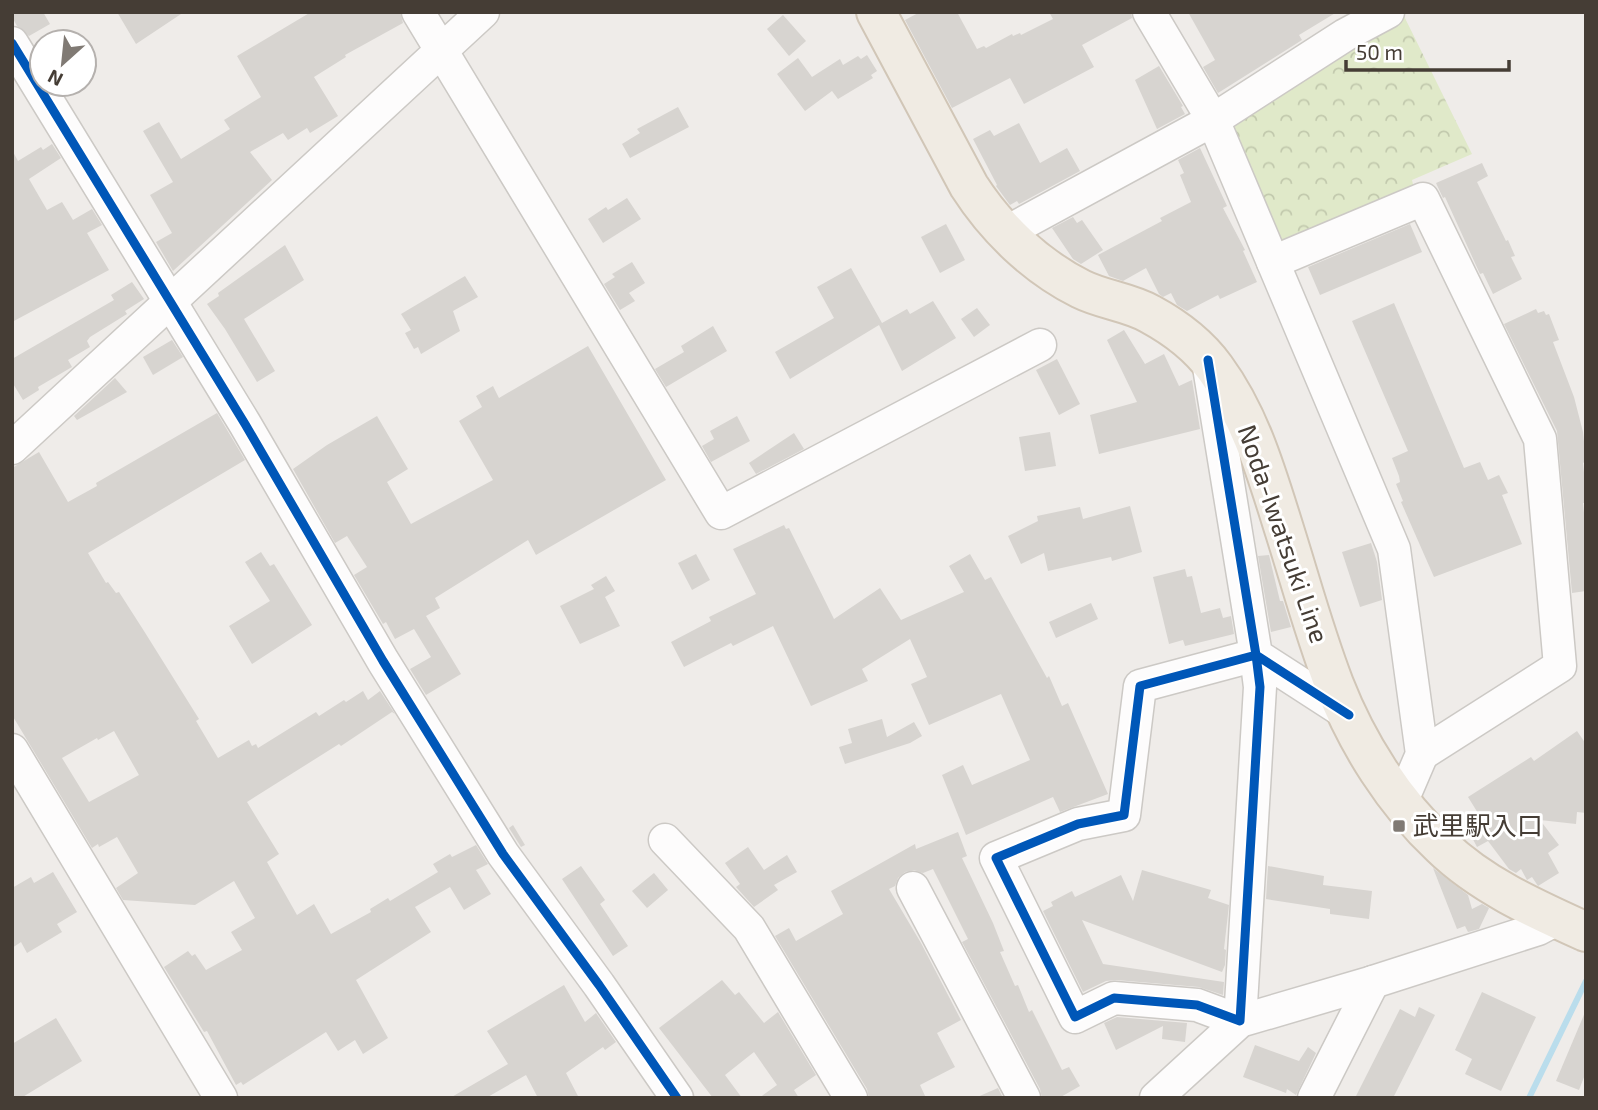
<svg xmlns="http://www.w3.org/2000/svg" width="1598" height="1110" viewBox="0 0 1598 1110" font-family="'Exo 2','Noto Sans JP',sans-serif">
  <defs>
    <pattern id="park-crowns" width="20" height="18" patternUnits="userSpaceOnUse" patternTransform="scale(1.75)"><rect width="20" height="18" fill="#e0e9c9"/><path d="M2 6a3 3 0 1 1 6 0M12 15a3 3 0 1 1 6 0" fill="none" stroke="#c2c9ad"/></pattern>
  </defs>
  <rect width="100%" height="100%" fill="#efece9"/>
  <polygon fill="url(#park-crowns)" points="1402,12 1472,154 1412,180 1414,189 1287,241 1273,237 1227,132 1232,117"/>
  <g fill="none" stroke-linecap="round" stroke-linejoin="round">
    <polyline stroke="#baddec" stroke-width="6" points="1529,1098 1586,981"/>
  </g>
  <g fill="#d7d4d0" fill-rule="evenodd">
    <polygon points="12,12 43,12 50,24 29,36 17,26 12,17"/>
    <polygon points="117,12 184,12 136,44"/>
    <polygon points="311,12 400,12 403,23 345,55 346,57 314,77 338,116 310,133 307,128 288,140 283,133 250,152 272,180 173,271 156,242 172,233 150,195 173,182 143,131 159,122 181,159 230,129 224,120 261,97 237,56"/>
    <polygon points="920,12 957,12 977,49 984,46 986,48 1012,34 1013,36 1020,33 1021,35 1053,19 1049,12 1131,12 1132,18 1082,45 1094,67 1024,104 1010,78 952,108 905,20"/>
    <polygon points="1188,12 1337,12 1299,35 1302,40 1291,47 1218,93 1203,67 1215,60"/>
    <polygon points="783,15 806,41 789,56 767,29"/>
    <polygon points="867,55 877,71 871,75 873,78 838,99 832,91 805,111 777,74 798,58 812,77 840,59 843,65 858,56 861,59"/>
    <polygon points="1159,66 1183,106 1181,107 1185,114 1157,129 1135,80"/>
    <polygon points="678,107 689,127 630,158 622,144 640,133 637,129"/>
    <polygon points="1019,123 1040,163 1067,148 1080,171 1019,204 1017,201 1010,205 996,186 997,185 973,139 990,130 994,136"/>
    <polygon points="52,144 61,158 29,179 47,210 62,202 73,220 92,209 102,225 87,233 109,270 12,322 12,150 18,161 41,147 43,150"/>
    <polygon points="1200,148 1227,206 1223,208 1245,250 1243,251 1257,282 1220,299 1218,295 1187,311 1177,305 1171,293 1163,297 1159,294 1146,268 1123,281 1109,276 1098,255 1162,221 1160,218 1191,202 1180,175 1184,173 1178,160"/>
    <polygon points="1482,163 1488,176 1477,182 1506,241 1508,240 1515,256 1511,257 1522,279 1493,294 1483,273 1480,274 1445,197 1443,198 1436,183"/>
    <polygon points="627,198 641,219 603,243 588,219 606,207 608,210"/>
    <polygon points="1073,217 1077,223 1082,220 1103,250 1081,264 1073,259 1052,228"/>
    <polygon points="946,224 965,260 940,273 921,237"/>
    <polygon points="1410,224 1422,252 1320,295 1308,267"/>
    <polygon points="285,245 304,280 244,319 275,371 257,382 225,329 207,304 219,296 218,293"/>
    <polygon points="632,262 645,283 629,293 635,301 620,310 604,284 615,277 612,274"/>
    <polygon points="851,268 882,323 907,309 910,314 933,301 956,338 902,371 879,325 790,379 775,352 834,318 817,287"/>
    <polygon points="465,276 478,297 453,311 460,331 421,354 418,347 414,349 405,333 411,330 401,314"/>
    <polygon points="132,282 144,299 125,311 127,314 90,337 87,341 90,347 68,360 72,367 38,387 39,390 23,400 12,382 12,359 114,300 111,295"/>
    <polygon points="1394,303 1464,468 1480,462 1488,480 1499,475 1508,493 1502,495 1522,544 1434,577 1401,502 1403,501 1396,484 1400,482 1399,476 1392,458 1408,451 1352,321"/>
    <polygon points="977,308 990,325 974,337 961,319"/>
    <polygon points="1536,309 1538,313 1544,311 1546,315 1549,314 1559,340 1553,342 1574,397 1583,432 1586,461 1583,463 1586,491 1586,503 1583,503 1586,532 1586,591 1572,593 1557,431 1504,324"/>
    <polygon points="713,326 727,351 666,387 655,369 684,352 681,346"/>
    <polygon points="1124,330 1145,364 1164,354 1179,386 1192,380 1200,429 1099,454 1090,415 1137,402 1107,340"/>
    <polygon points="172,340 183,357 153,375 143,357"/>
    <polygon points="588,346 666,480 536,555 528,540 435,598 440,608 426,616 461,674 426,695 410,669 431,657 414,629 395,639 386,622 383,624 354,575 367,567 347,536 335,543 293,469 327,445 377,416 408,469 387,482 411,524 493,480 459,421 482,407 476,396 493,386 499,398"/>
    <polygon points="1057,359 1080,404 1059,415 1036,370"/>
    <polygon points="115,378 127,392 77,420 74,416"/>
    <path d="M217,413L245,460L88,553L106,583L108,582L116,593L119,592L144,631L199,719L196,721L218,758L249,740L252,746L256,744L258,748L316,712L319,716L344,700L346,702L363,691L368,700L380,691L395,714L392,712L341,746L339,744L247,802L279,854L267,862L297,915L314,904L331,934L371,912L370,909L388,898L390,901L438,872L433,864L450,854L452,857L476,845L488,864L476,870L491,894L464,910L450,887L415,907L431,932L356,980L388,1038L363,1054L355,1040L338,1051L326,1032L243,1085L241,1082L236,1085L207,1031L204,1032L164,967L188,951L192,956L195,954L206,970L242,950L231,932L255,918L234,881L195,905L123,900L116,888L138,873L117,837L99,847L98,844L92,848L12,715V468L39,452L68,502L97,486L96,483ZM114,731L139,775L89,802L62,758L97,738L98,740Z"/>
    <polygon points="737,416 750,441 711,462 702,446 714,439 710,431"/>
    <polygon points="1050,432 1056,466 1025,471 1019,437"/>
    <polygon points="794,433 804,449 756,474 749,463"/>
    <polygon points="1130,506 1142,552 1112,561 1111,557 1048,571 1044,553 1021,564 1008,536 1038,521 1037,516 1080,507 1083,519"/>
    <polygon points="784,525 786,529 789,528 834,619 880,588 901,620 964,592 949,566 970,554 985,580 991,577 1047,678 1049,676 1062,706 1068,703 1108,794 1060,812 1053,797 966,835 942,775 963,765 972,785 1030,760 1001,694 929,725 911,684 927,677 910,639 862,669 868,681 811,706 773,626 733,646 731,643 684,667 671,642 711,621 709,617 756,594 733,549"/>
    <polygon points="1371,543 1377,562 1382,600 1360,607 1342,552"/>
    <polygon points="261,552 270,566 274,564 312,625 252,664 229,626 270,601 245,562"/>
    <polygon points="696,554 710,580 692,590 678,563"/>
    <polygon points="1269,555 1280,601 1283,601 1291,627 1271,632 1258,556"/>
    <polygon points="1185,569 1187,577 1192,576 1201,613 1220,608 1223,618 1231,616 1234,634 1185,646 1183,640 1169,644 1153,577"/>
    <polygon points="606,576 615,591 605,597 620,626 580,644 560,606 594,589 591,585"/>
    <polygon points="1091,603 1098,619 1056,638 1049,622"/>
    <polygon points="882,719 887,737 914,722 922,736 910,743 845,764 839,747 852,743 848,729"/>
    <polygon points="1577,731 1586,744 1586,813 1577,812 1576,824 1540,820 1559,845 1548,853 1559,873 1538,886 1532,877 1527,880 1521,869 1516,873 1509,869 1488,841 1477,847 1466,826 1481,818 1468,797 1531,757 1534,761"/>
    <polygon points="513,825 525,845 521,847 509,828"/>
    <polygon points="958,832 967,856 962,858 993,923 1004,951 1000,952 1015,986 1018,985 1029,1012 1032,1010 1062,1070 1069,1067 1080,1086 1059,1098 1042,1098 1040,1089 962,942 968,939 933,869 923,873 914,870 905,872 898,878 895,886 889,889 921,943 961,1020 937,1033 955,1067 920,1085 926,1098 869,1098 867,1089 775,936 789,928 796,941 843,914 831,891 915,844 916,849"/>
    <polygon points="748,847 764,870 787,855 797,872 774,885 778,890 754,907 736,887 740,884 725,863"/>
    <polygon points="581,866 605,900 600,904 628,946 613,956 562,879"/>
    <polygon points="1268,866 1324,876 1323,885 1372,891 1369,919 1330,914 1330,909 1266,899"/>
    <polygon points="1433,868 1468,895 1472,909 1482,904 1489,908 1479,929 1468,932 1465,926 1457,929"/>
    <polygon points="1142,870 1211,890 1208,898 1229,905 1224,949 1226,950 1225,965 1222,972 1082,920 1103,964 1224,982 1223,995 1199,987 1116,980 1106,981 1083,992 1043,911 1053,906 1051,902 1072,891 1075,897 1121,875 1133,901"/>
    <polygon points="53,872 77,912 57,924 62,932 27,953 21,942 12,948 12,888 31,877 34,883"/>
    <polygon points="654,873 668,890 647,908 632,891"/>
    <polygon points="722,980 735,995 739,992 764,1023 778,1012 816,1075 794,1090 799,1098 759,1098 777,1085 754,1052 725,1075 742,1098 713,1098 659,1028"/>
    <polygon points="564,985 585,1022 596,1013 616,1042 605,1050 603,1047 566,1073 579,1098 538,1098 526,1075 486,1098 450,1098 508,1064 487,1031"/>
    <polygon points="1482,992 1536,1017 1501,1091 1465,1074 1472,1059 1455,1050"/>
    <polygon points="1419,1007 1435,1015 1393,1098 1355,1098 1400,1009 1415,1017"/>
    <polygon points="1586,1010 1586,1072 1579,1090 1556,1081"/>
    <polygon points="1117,1017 1187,1023 1185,1042 1162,1039 1163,1026 1116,1050 1104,1023"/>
    <polygon points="56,1018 82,1061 21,1098 12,1098 12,1044"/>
    <polygon points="1255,1045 1299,1061 1308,1047 1316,1053 1296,1095 1287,1089 1286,1093 1243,1077"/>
    <polygon points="998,1088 1003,1098 975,1098"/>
  </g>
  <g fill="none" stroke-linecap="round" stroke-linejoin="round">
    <defs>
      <g id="minor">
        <polyline points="418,12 721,513 1040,345"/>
        <polyline points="1149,12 1213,120 1394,549 1422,754 1401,803"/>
        <polyline points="12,43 245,424 383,661 503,854 599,985 677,1098"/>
        <polyline points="1005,233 1213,120 1345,35 1388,12"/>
        <polyline points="1273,262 1423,199 1540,439 1560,666 1422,754"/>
        <polyline points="1208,361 1256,655 1260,687 1240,1021 1197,1005 1114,998 1075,1017 996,858 1078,824 1124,815 1140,686 1256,655 1349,715"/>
        <polyline points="12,448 483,12"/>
        <polyline points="12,750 221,1098"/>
        <polyline points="665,840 749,928 851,1098"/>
        <polyline points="913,888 1024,1098"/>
        <polyline points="1156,1098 1240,1021 1373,982 1538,929 1557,919"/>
        <polyline points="1314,1098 1373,982"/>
      </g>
      <path id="major" d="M876,12L969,186C996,228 1035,266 1081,289C1103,300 1129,302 1150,314C1174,327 1199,346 1215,368C1251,417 1267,475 1285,532C1301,583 1315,635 1334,684C1357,743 1394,802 1441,846C1481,885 1535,909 1586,932"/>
    </defs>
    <use href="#minor" stroke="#ccc9c5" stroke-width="35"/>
    <use href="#major" stroke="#d1c6b7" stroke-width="42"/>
    <use href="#minor" stroke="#fdfcfc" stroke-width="32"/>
    <use href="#major" stroke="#f0ebe3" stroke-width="38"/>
    <defs>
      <g id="cycleway">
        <polyline points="12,43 245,424 383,661 503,854 599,985 677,1098"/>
        <polyline points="1208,360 1256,655 1260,687 1240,1021 1197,1005 1114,998 1075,1017 996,858 1078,824 1124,815 1140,686 1256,655 1349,715"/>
      </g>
    </defs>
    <use href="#cycleway" stroke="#fff" stroke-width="13"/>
    <use href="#cycleway" stroke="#0057b8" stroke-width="9"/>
  </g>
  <rect fill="#807a74" stroke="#fff" stroke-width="2.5" x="1392" y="819" width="14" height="14" rx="3.5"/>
  <g text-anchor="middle" stroke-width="6" stroke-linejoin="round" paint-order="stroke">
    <g font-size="26" fill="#453d35" stroke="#fff">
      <text transform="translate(1283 534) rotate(71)" y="9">Noda-Iwatsuki Line</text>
    </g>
    <g font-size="26" fill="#453d35" stroke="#fff" text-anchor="start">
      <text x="1413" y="835">武里駅入口</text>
    </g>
  </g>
  <rect width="1598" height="1110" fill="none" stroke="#453d35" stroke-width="28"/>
  <g transform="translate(63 63) rotate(207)"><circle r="33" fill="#ffffff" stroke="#b5b1ae" stroke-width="2"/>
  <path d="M0-5L12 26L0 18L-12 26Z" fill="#807a74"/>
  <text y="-10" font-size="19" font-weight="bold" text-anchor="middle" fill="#453d35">N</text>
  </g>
  <path d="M1346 60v10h163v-10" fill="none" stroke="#453d35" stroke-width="3.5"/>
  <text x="1356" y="60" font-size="21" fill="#453d35" stroke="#ffffff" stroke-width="5" paint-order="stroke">50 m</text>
</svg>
